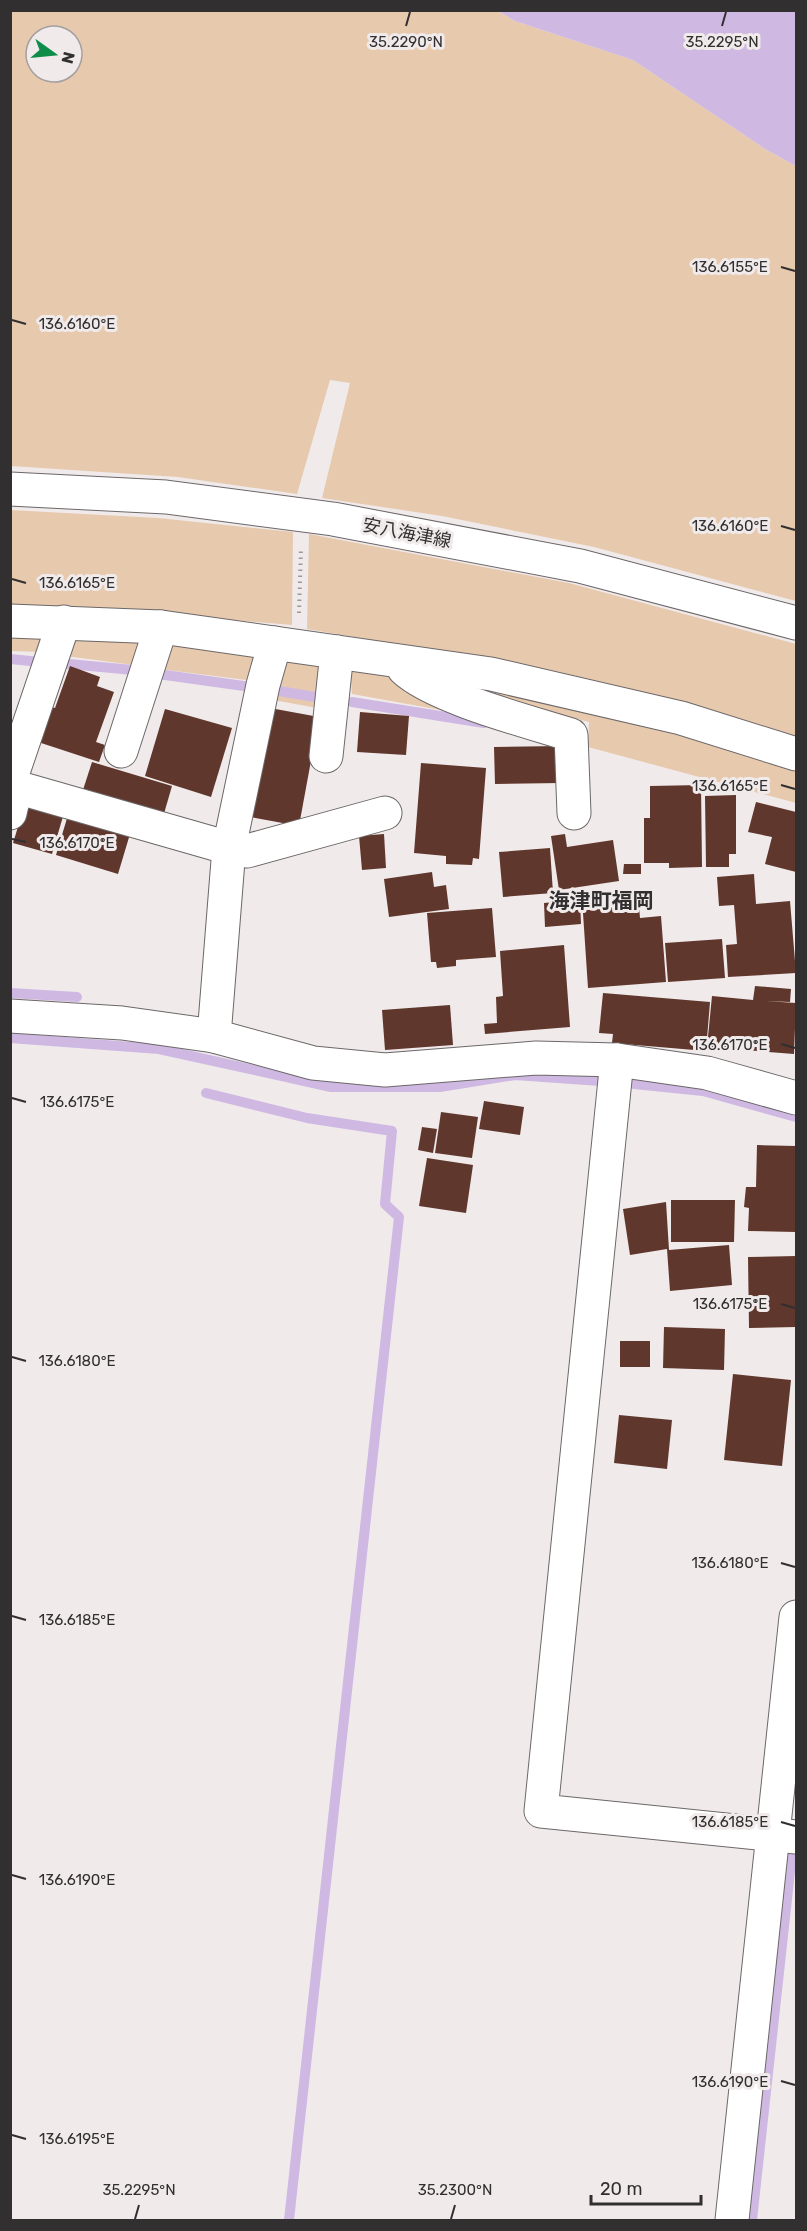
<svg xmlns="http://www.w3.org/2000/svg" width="807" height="2231" viewBox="0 0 807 2231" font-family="Rubik,'Noto Sans JP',sans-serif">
  <rect width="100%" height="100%" fill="#f0eaeb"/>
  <g fill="#e7c9ad" fill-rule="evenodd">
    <path d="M11,11H498L515,21L633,60L765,149L796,166V601L594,547L442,516L322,498L350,383L330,380L297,494L178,477L11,466ZM36,36H72V72H36Z"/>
    <polygon points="10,510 158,518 293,532 292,625 71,606 11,606"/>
    <polygon points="309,534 569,583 796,644 796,740 523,666 307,629"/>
    <polygon points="11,632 49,633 43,652 11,651"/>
    <polygon points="66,635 142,640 141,666 58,655"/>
    <polygon points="167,645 249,650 261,661 254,681 159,669"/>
    <polygon points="292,657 318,661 323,709 268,699 282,663"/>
    <polygon points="350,667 381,669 485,718 352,694"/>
    <polygon points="440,676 593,707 796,764 796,803 588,747 589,722 438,682"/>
  </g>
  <polygon fill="#cfb9e3" points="498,11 796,11 796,166 765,149 633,60 515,21"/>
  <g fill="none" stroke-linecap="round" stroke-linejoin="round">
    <g stroke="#cfb9e3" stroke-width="10">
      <polyline points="10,659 40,662"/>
      <polyline points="58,663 133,670"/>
      <polyline points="158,674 251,687"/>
      <polyline points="273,690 315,697"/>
      <polyline points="352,702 484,723"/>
      <polyline points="10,993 77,997"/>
      <polyline points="10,1038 159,1049 331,1087 440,1087 515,1075 600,1081"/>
      <polyline points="634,1084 703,1091 796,1117"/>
      <polyline points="206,1093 307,1118 392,1131 385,1204 399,1217 289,2220"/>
      <polyline points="752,2220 792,1853"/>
    </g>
  </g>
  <g fill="#60372c">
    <polygon points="70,666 100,677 97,686 114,692 96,742 105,745 99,762 35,741 48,706 55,708"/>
    <polygon points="270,708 319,717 299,826 250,817"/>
    <polygon points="165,709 232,728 211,797 145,776"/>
    <polygon points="360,712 409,716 406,755 357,752"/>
    <polygon points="560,746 561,783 495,784 494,747"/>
    <polygon points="92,762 172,786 163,817 82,793"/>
    <polygon points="421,763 486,768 479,859 473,858 472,865 446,864 446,856 414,853"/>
    <polygon points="701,785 702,867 669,868 669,863 644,863 644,818 650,818 650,786"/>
    <polygon points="736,795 736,854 729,854 729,867 706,867 705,796"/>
    <polygon points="26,801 64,813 52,854 13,843"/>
    <polygon points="756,802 796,812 796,872 765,864 772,837 748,832"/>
    <polygon points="68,815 130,834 118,874 56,855"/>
    <polygon points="384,834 386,868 362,870 359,836"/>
    <polygon points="565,834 567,847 613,840 619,881 559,890 551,836"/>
    <polygon points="550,848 553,893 503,897 499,852"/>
    <polygon points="624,864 641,864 641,874 623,874"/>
    <polygon points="432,872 434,887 446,885 449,909 389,917 384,879"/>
    <polygon points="754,874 756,904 790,901 796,973 728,977 726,945 737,944 734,905 719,906 717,877"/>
    <polygon points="638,894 640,918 661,916 666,982 588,988 582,898"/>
    <polygon points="580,900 581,924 545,927 544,903"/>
    <polygon points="492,908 496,957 456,960 456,966 437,968 436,962 431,962 427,913"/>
    <polygon points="722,939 725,978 668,982 665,943"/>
    <polygon points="564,945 570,1027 485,1034 484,1024 497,1023 496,997 503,996 500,951"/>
    <polygon points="755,986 791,989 790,1002 766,1001 796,1003 794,1054 707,1047 712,996 753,1000"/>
    <polygon points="603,993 710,1002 706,1051 612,1043 613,1034 599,1033"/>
    <polygon points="450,1005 453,1045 385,1050 382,1010"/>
    <polygon points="484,1101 524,1107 520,1135 479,1129"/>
    <polygon points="441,1112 478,1117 472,1158 435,1153"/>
    <polygon points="422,1127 437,1129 433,1153 418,1150"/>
    <polygon points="757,1145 796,1146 796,1232 748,1231 749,1208 744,1207 746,1187 756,1187"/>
    <polygon points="427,1158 473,1165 466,1213 419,1206"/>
    <polygon points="671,1200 735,1200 734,1242 671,1242"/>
    <polygon points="666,1202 669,1250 729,1245 732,1285 670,1291 667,1249 630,1255 623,1209"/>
    <polygon points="796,1256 796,1327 749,1328 748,1257"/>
    <polygon points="664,1327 725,1329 724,1370 663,1368"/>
    <rect x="620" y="1341" width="30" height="26"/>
    <polygon points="733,1374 791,1380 782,1466 724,1460"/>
    <polygon points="619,1415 672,1420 667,1469 614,1463"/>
  </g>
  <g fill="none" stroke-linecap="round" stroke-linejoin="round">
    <defs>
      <g id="minor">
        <polyline points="10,621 161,627 491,674 681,718 796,754"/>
        <path d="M404,669C433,697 530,722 571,735L574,813"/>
        <polyline points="121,751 161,627"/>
        <polyline points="326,756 337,652"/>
        <polyline points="16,787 229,848 247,851 385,813"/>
        <polyline points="10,813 16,787 12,775 64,622"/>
        <polyline points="10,1016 122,1023 214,1036 313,1063 385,1070 536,1058 617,1060 707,1073 796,1098"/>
        <polyline points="214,1036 229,848 263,685 275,643"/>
        <polyline points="617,1060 541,1811 796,1837"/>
        <polyline points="732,2220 796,1617"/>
      </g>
      <polyline id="major" points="10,489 166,497 333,519 580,566 796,623"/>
    </defs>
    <use href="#minor" stroke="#6c6768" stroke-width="35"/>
    <use href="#major" stroke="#6c6768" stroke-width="35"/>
    <polyline stroke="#9d9899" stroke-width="4" stroke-dasharray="1.5 4.5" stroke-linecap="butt" points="299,613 301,548"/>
    <use href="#minor" stroke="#fff" stroke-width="33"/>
    <use href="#major" stroke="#fff" stroke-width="33"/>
  </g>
  <path fill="none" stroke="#312f30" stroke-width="2" d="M406,26L410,12M722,26L726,12M781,267L795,271M12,320L26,324M781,526L795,530M12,579L26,583M781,785L795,789M12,839L26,842M781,1044L795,1048M12,1098L26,1102M781,1304L795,1308M12,1357L26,1361M781,1563L795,1567M12,1616L26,1620M781,1822L795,1826M12,1875L26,1879M781,2081L795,2085M12,2135L26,2139M135,2219L139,2205M451,2219L455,2205"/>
  <g text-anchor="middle" stroke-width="6" stroke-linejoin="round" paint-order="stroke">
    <g font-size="18" fill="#312f30" stroke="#f0eaeb">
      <text transform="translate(407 533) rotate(11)" y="6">安八海津線</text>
    </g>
    <g font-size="21" font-weight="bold" fill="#312f30" stroke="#f0eaeb">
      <text x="601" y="908">海津町福岡</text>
    </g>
  </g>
  <g font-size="15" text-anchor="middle" fill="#312f30" stroke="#f0eaeb" stroke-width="6" stroke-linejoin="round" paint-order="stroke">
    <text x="406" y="47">35.2290°N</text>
    <text x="722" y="47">35.2295°N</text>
    <text x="730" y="272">136.6155°E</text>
    <text x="77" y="329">136.6160°E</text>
    <text x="730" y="531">136.6160°E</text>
    <text x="77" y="588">136.6165°E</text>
    <text x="730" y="791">136.6165°E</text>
    <text x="77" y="848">136.6170°E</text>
    <text x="730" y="1050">136.6170°E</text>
    <text x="77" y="1107">136.6175°E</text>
    <text x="730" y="1309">136.6175°E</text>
    <text x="77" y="1366">136.6180°E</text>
    <text x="730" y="1568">136.6180°E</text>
    <text x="77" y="1625">136.6185°E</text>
    <text x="730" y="1827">136.6185°E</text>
    <text x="77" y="1885">136.6190°E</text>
    <text x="730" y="2087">136.6190°E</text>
    <text x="77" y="2144">136.6195°E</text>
    <text x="139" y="2195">35.2295°N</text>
    <text x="455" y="2195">35.2300°N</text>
  </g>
  <rect width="807" height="2231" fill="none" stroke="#312f30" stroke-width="24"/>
  <g transform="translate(54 54) rotate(105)"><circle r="28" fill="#f0eaeb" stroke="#a49fa0" stroke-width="1.5"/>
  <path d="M0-4.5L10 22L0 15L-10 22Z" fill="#0e8d4a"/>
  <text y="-9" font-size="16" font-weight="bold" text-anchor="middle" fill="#312f30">N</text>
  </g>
  <path d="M591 2195v9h110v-9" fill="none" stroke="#312f30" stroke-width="3"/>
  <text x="600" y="2195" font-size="18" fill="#312f30" stroke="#f0eaeb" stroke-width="4.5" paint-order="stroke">20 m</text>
</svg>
